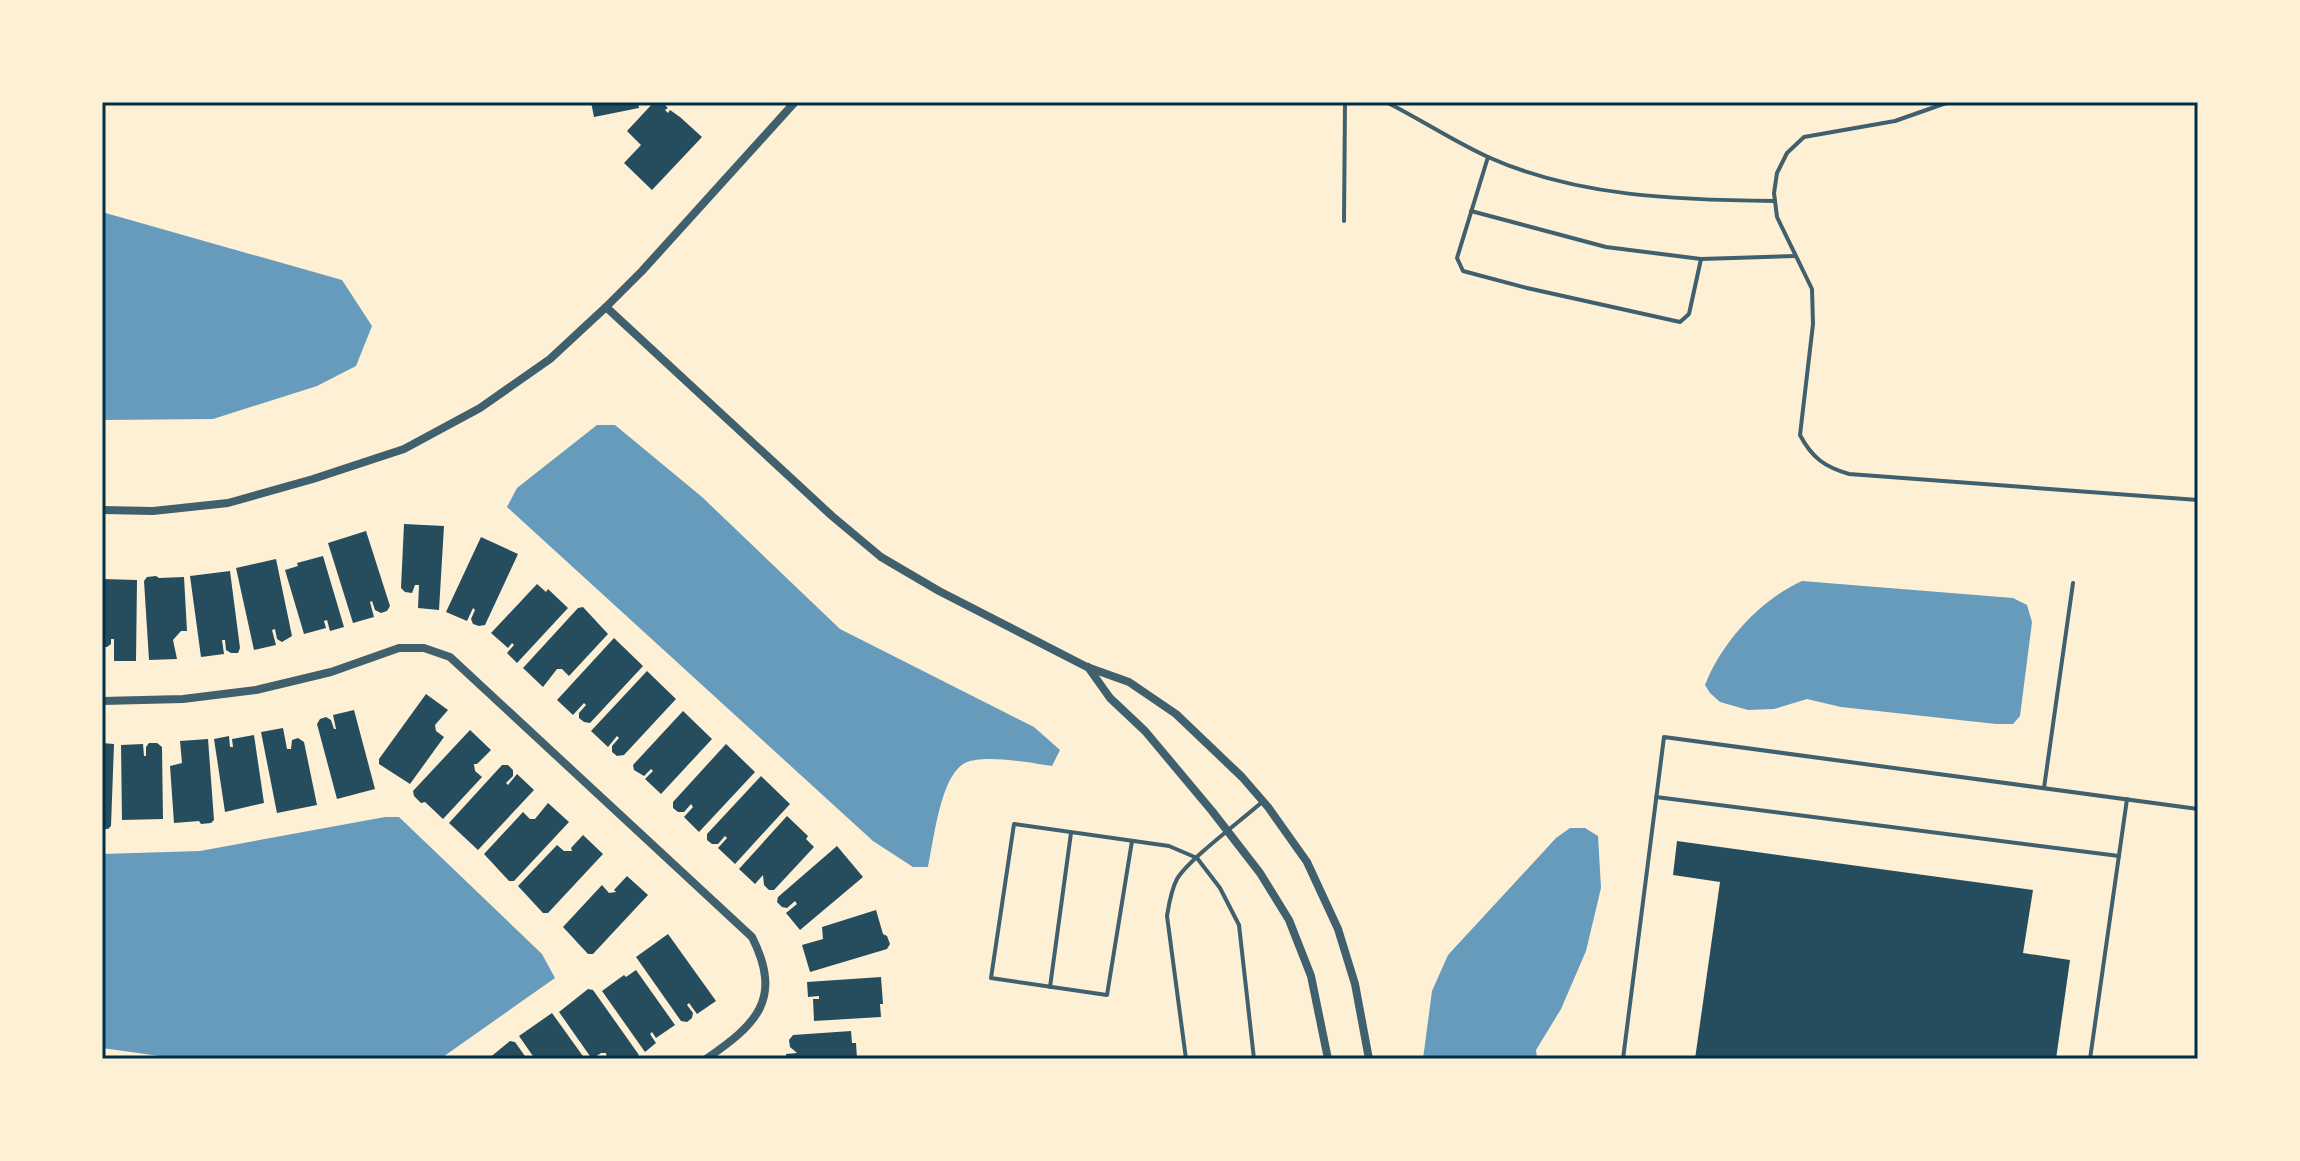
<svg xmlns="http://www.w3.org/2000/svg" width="2300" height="1161" viewBox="0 0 2300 1161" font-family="Merriweather,serif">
  <rect width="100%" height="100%" fill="#fdf0d5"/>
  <g fill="#669bbc">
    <polygon points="102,212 342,280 372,326 356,366 317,386 213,419 102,420"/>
    <path d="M597,425H615L702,497L840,629L1034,727L1060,750L1052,766C1032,763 983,754 965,763C940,776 934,841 928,867H913L873,841L507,507L517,488Z"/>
    <path d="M1802,581L2013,598L2027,605L2032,622L2020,716L2013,724H1996L1841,707L1807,699L1774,709L1748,710L1720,702L1710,693L1705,685C1722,642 1760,600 1802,581Z"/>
    <polygon points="385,817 399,817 542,954 555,978 440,1059 181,1059 102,1048 102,854 200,851"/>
    <polygon points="1570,828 1585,828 1598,836 1601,888 1586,951 1561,1009 1536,1050 1537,1059 1423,1059 1432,991 1448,955 1556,838"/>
  </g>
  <g fill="#264d5e">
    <polygon points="591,102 638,102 639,108 594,117"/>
    <polygon points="654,102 662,102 668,108 665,110 668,113 670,110 680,117 702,137 652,190 624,163 641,145 627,131"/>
    <polygon points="404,524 444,526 439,610 418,608 419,585 415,585 412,593 405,592 401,588"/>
    <polygon points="366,531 390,606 387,611 381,613 375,610 372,601 370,602 374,617 353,623 328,543"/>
    <polygon points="481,537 518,554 485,625 479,626 473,624 471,619 475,610 473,608 467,621 446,612"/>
    <polygon points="323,556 344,627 330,631 327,620 324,621 326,628 304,634 285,570 298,566 297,563"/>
    <polygon points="276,559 292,636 282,642 277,639 275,629 272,630 276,645 254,650 236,568"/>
    <polygon points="230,571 240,648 238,653 231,653 226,650 225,640 222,640 224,654 201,657 190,576"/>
    <polygon points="156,576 159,578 184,577 187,631 181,631 173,640 177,659 149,660 144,581 147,577"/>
    <polygon points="102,579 137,580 136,661 114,661 114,639 111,639 111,644 107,647 102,647"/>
    <polygon points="537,584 546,592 548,589 568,608 517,663 507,653 514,645 512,643 508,648 491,633"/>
    <polygon points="583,607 608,634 569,676 562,669 557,669 543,687 523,668 578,608"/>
    <polygon points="614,638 643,666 590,723 584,722 579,718 579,713 586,705 584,703 573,715 557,700"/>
    <polygon points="647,671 676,699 624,755 617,756 612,752 612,746 619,738 617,736 608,747 591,731"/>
    <polygon points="426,694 448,710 435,725 436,731 444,737 410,784 379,764 379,759"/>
    <polygon points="354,710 375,789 337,799 317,724 320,719 326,717 331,720 334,729 336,729 333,715"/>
    <polygon points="683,711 712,739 661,794 645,779 653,771 651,769 644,776 634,770 633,765"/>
    <polygon points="283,728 287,749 291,749 292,740 298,738 304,742 317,805 277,813 261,732"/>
    <polygon points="470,730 491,750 477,764 474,764 475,771 482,777 443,819 425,802 421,803 414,796 413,791"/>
    <polygon points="254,735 264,803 225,812 214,739 229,736 230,747 233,747 232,739"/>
    <polygon points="208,739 214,820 211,823 201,824 199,821 174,823 170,766 182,763 180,741"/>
    <polygon points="102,743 114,744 111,826 108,829 102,829"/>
    <polygon points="149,743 157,743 162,747 163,819 122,820 121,745 143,744 144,756 146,756 146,747"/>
    <polygon points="726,744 755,772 699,832 684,817 693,807 691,804 684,812 678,812 673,808 673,802"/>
    <polygon points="502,765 508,765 513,770 513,776 506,783 508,785 517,774 534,790 478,850 449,823"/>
    <polygon points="761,776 790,804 735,864 718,848 727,838 725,836 718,844 712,844 707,840 707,834"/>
    <polygon points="548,803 569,822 514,881 509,881 484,854 523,812 530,819 535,819"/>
    <polygon points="787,816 808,836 806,839 814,847 774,890 769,890 764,885 763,875 755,884 739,869"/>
    <polygon points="583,835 603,854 548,913 543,913 518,886 557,845 564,851 572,851 571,848"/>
    <polygon points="1677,841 2033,890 2023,953 2070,960 2056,1059 1695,1059 1720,882 1673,875"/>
    <polygon points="837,846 863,877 800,930 786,913 797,904 795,901 787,908 782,907 777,902 778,897"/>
    <polygon points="627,876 648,895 593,954 588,954 563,927 602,885 609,893 616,892 614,890"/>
    <polygon points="876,910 883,934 887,936 890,944 887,949 810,972 802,945 823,939 822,927"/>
    <polygon points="668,934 716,1001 697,1014 689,1003 687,1005 693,1013 692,1018 687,1022 681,1021 636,957"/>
    <polygon points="636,970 675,1025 656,1038 652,1032 650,1034 656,1043 645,1052 602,991 624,975 626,977"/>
    <polygon points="881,977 883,1004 880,1004 881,1017 814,1021 813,999 819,999 819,996 808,997 807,982"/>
    <polygon points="588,989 593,990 639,1055 633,1059 607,1059 606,1053 601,1053 592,1059 559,1012"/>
    <polygon points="552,1013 585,1059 535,1059 519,1036"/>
    <polygon points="851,1031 852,1043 856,1043 857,1059 786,1059 786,1054 797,1053 790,1047 789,1040 793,1035"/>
    <polygon points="510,1041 515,1042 527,1059 488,1059"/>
  </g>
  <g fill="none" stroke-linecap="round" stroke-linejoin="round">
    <g stroke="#3f606c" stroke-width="4">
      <path d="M1386,102C1420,119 1453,141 1488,157C1577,197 1678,200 1775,201"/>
      <path d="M1949,102L1895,121L1804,137L1787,153L1777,173L1774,193L1777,217L1812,289L1813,324L1800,435C1812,458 1825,467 1849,474L2198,500"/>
      <polyline points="1471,211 1606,247 1701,259 1689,314 1680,322 1527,288 1463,271 1457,258 1488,157"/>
      <polyline points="1344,221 1345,102"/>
      <polyline points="1701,259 1795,256"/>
      <polyline points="2044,788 2073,583"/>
      <polyline points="1656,797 2119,856"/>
      <polyline points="1132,841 1107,995 991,978 1014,824 1169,846 1197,858 1220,888 1239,925 1254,1059"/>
      <polyline points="1050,987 1071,833"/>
      <path d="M1186,1059L1167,916C1169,904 1171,890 1177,879C1189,859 1242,820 1262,802"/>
      <polyline points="1623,1059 1664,737 2198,809"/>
      <polyline points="2090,1059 2127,799"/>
    </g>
    <g stroke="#3f606c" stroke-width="8">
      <polyline points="606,307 832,516 881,557 939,591 1087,667 1129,682 1176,714 1242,777 1268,807 1307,862 1338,929 1355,984 1369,1059"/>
      <polyline points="102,510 153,511 228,503 313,479 404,449 480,408 550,359 606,307 642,271 795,102"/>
      <polyline points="1088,667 1110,698 1145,731 1212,811 1260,873 1289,920 1311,976 1328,1059"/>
      <path d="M102,701L183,699L256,690L331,672L399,648H424L450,657L752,937C783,999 757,1024 706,1059"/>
    </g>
  </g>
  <rect width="2300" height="1161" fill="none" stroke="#fdf0d5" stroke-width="208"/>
  <rect x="104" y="104" width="2092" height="953" fill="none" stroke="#003049" stroke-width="3"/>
</svg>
